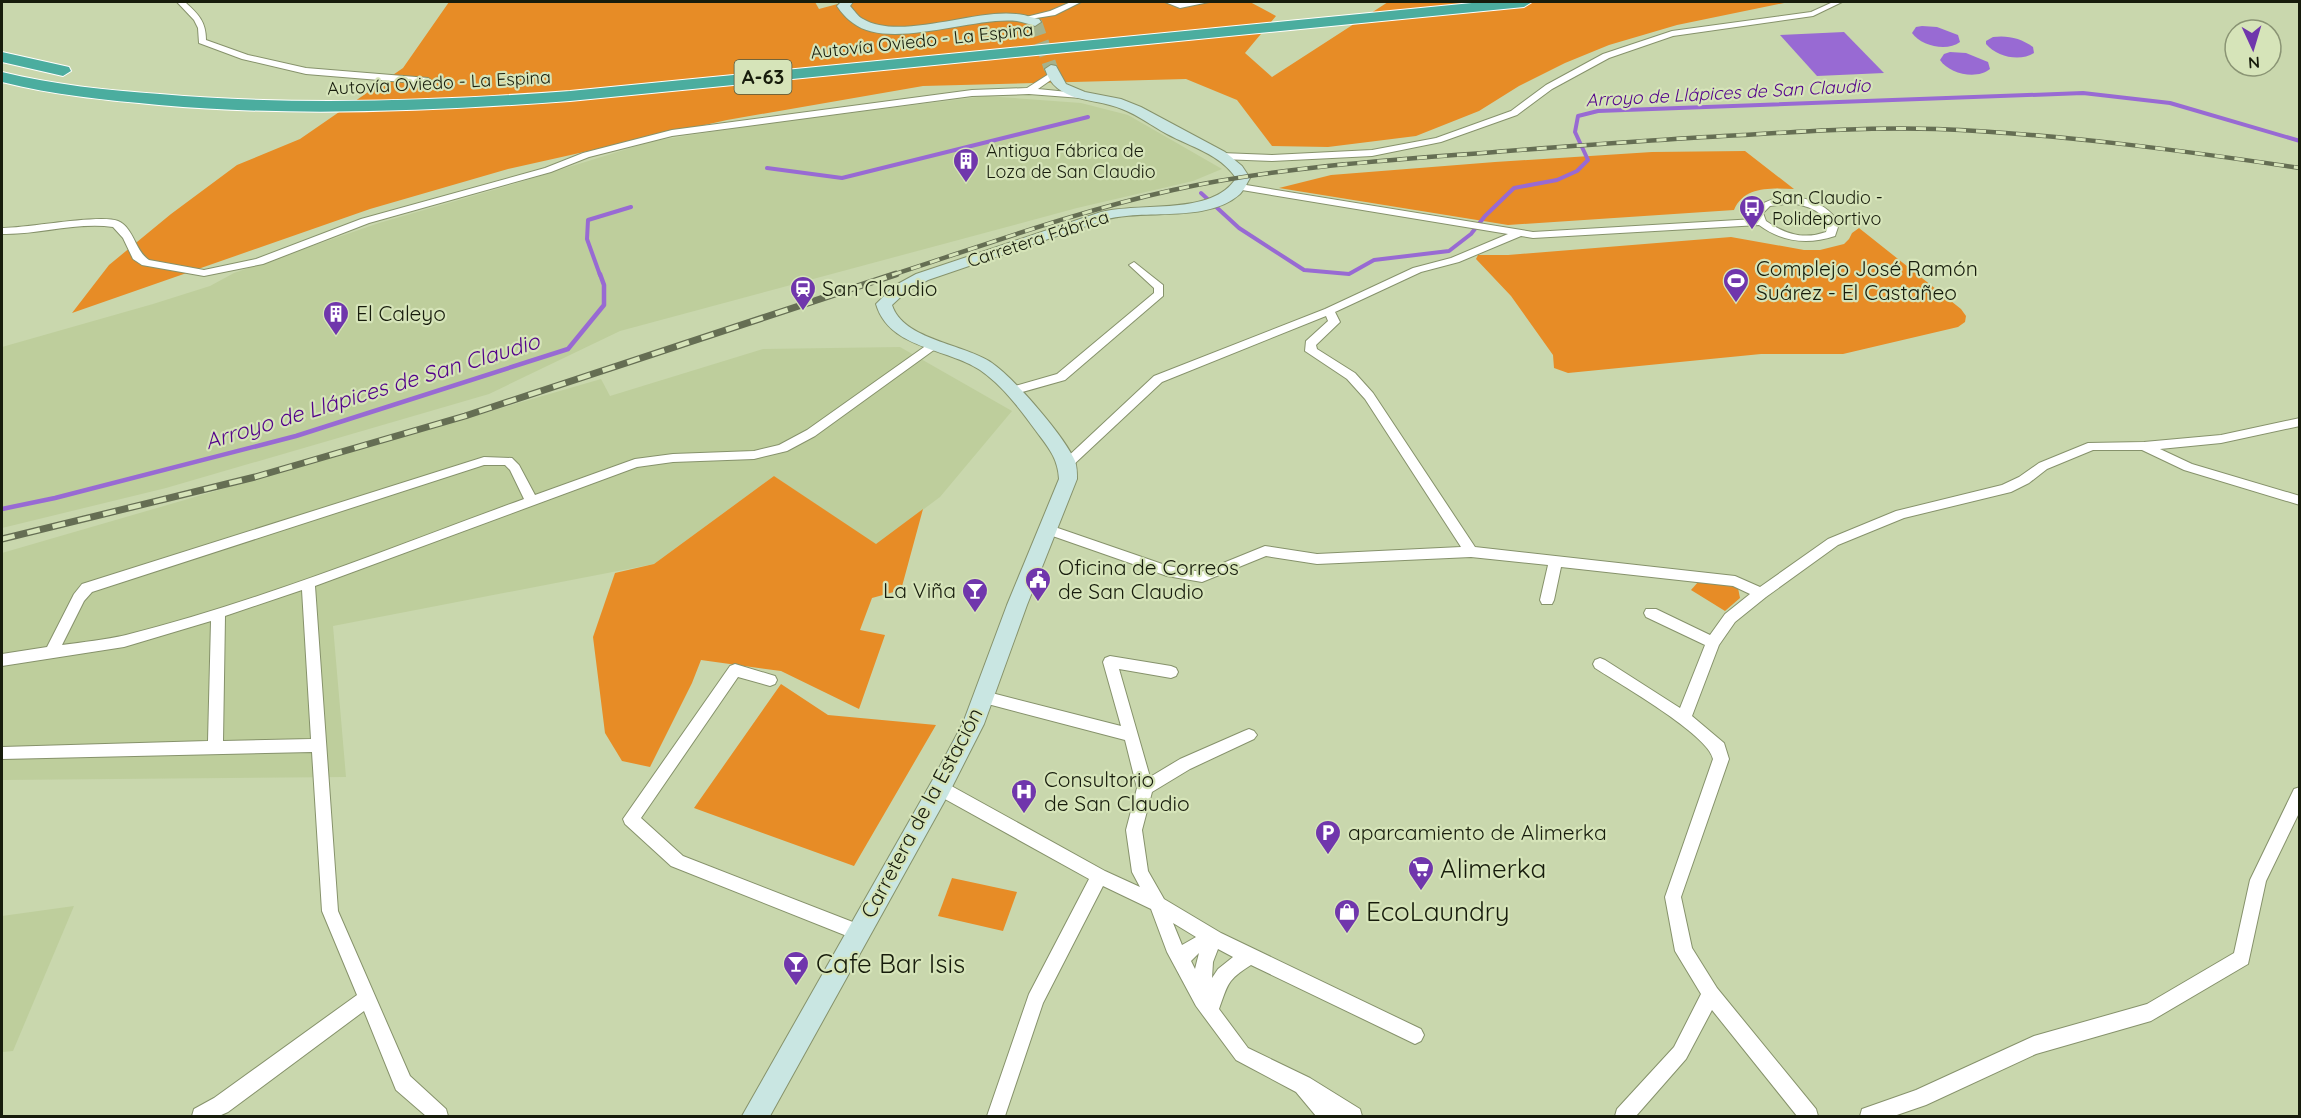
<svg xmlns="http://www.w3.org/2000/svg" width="2301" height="1118" viewBox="0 0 2301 1118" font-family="Quicksand,sans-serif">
  <rect width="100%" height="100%" fill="#c9d7ad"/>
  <g fill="#bece9c">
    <polygon points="986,96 1081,103 1128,115 1222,169 1193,181 1077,208 620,331 489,394 166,488 2,528 2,347 153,304 210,286 234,273 379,223 514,184 653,141 762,124"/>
    <polygon points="900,347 1012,411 940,497 876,545 774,476 654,564 333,626 346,777 2,780 2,553 601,379 610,396 763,349"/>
    <polygon points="74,906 13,1051 2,1052 2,916"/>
  </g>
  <g fill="#e78c26">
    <polygon points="449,2 815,2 819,9 845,2 1250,2 1276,16 1245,53 1272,77 1388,2 1789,2 1677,25 1609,45 1565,63 1519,86 1479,111 1416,136 1328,147 1272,146 1237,100 1186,79 923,86 727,120 508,169 370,209 72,313 109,265 171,214 237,165 300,139 403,68"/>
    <path d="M1745,151L1794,189C1771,188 1744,186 1734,210L1508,225L1279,188L1331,175L1495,162L1652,152Z"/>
    <polygon points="1859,228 1961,309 1966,316 1965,322 1958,327 1843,354 1761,354 1568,373 1554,368 1553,355 1511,296 1476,259 1478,255 1508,255 1731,237 1804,250 1820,250 1844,244 1849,239 1852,233"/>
    <polygon points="774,476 876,544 923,509 901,590 872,598 860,630 885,635 859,709 781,671 701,660 692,683 650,767 622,761 605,733 593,637 615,573 654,564"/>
    <polygon points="1699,581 1732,585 1738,588 1740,598 1725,611 1691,590"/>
    <polygon points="781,684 828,715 936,725 854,866 694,808"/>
    <polygon points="952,878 1017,892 1003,931 938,916"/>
  </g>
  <g fill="#986ad3">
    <path d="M1922,26L1937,27L1958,35L1960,42C1947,52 1921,46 1912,33L1916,27Z"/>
    <polygon points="1844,32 1884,73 1817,76 1780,35"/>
    <path d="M1993,37C2007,35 2021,38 2033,47L2034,53C2020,62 1997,57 1986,44V41Z"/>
    <path d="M1950,52L1966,53L1988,62L1990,69C1977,80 1949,74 1940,60L1944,54Z"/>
  </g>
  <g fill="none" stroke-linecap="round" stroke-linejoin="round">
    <g stroke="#986ad3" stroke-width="4">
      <polyline points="767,168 842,178 1088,117"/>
      <polyline points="1201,193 1239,228 1304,270 1349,274 1374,260 1449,251 1471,234 1485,216 1514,188 1557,180 1577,171 1588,160 1575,132 1578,116 1598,111 2083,93 2170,103 2300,141"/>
      <polyline points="600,275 587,239 588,220 631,207"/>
    </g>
    <polyline stroke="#986ad3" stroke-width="4.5" points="2,509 55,498 296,436 568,349 604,305 604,285 600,274"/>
    <polyline stroke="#a5b28d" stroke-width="14" stroke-dasharray="14 7" stroke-linecap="butt" points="1035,22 1051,69"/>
    <defs>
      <g id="street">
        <path d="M177,2H185C198,14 206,21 206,40L248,55L306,68L428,78L432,81L428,84L306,74L242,59L199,43L198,28L194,20Z"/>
        <polygon points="1071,2 1081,2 1055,15 1030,19 1026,17 1050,11"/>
        <polygon points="1165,2 1209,2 1180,8"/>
        <polygon points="1833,2 1842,2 1813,16 1673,36 1609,58 1552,89 1517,115 1441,142 1372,156 1272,161 1221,159 1216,156 1221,153 1272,155 1372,150 1436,138 1511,111 1546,85 1603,54 1672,31 1811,12"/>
        <path d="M1052,72L1056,75L1055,77L1038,89L1078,93L1081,94V98L1029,94L972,96L672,136L589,157L551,172L369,223L263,264L204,276L142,265L133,259L123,238L113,227C76,222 38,235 2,234V228C28,228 100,214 118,221C134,228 135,251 149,260L204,270L256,259L361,219L545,168L583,153L672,130L972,90L1027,88Z"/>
        <path d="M1240,184L1533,232L1755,219L1754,210C1778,188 1824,195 1839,224L1835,236C1807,245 1782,242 1759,225L1533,238L1521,236L1459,262L1421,272L1335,312L1340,322L1316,345L1317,349L1355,373L1373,393L1475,547L1735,576L1760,587L1828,539L1896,511L2002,485L2019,477L2039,463L2088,443L2144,442L2221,435L2300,418V426L2221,443L2160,449L2192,464L2300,496V505L2184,470L2142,450H2093L2047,469L2029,483L2011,492L1904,518L1838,545L1766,597L1735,622L1719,645L1692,716L1724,743L1729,759L1681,897L1692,948L1717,988L1816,1109L1818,1116H1797L1712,1010L1686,1059L1636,1116H1615L1617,1109L1674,1047L1701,994L1675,951L1665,897L1713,759C1709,735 1618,683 1595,668L1593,664L1595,660L1600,658L1605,660L1680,708L1705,645L1646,617L1644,613L1646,609H1656L1710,635L1725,614L1750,594L1733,586L1561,567L1554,600L1552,604H1542L1540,600L1548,565L1471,557L1317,564L1266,556L1202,582L1167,576L1044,533L1042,530L1044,527L1049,525L1168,566L1201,572L1265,546L1317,554L1461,547L1365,399L1347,379L1305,351L1306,341L1328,321L1326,316L1162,382L1071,467H1063L1061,464L1063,461L1154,376L1325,309L1413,268L1451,258L1508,234L1236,189L1235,187ZM1792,203C1807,206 1821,210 1828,224L1826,232C1804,240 1785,234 1766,221L1763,213L1770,206Z"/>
        <polygon points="1134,262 1163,285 1163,296 1065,380 1012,395 1008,394 1006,391 1008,388 1057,374 1154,293 1154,288 1129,265"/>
        <path d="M934,340L940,344L938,347L815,436L787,451L754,459L673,462L637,467L315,586L338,911L410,1076L446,1109L448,1116H426L396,1090L364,1011L228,1112L219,1116H192L194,1109L214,1098L357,995L322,911L312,752L2,759V747L208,741L211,621L124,647L2,666V654L47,647L74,594L82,584L484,457L512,458L519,465L535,495L635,459L673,454L754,451L779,445L807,430ZM484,465H505L510,470L524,499C392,547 261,601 126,635C105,640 83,642 62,645L84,601L92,592ZM302,590L311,739L223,741L225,616Z"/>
        <path d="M1110,656L1171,666L1176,668L1178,672L1176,676L1171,678L1119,669L1150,777L1180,759L1244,731L1249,729L1254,731L1257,735L1254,739L1190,769L1152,792L1142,830L1148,871L1164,899L1221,933L1421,1029L1424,1035L1421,1041L1415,1044L1251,965C1227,980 1228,984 1219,1009L1248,1048L1310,1078L1360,1109L1362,1116H1316L1296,1092L1236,1060L1196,1006L1167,952L1151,909L1103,886L1043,1003L1005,1116H987L1029,994L1089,879L934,793L932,788L934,783L940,781L946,783L1105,871L1140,887L1132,872L1126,830L1137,788L1125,740L984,703L979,701L977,697L979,693L984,691L1121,726L1103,662L1105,658ZM1173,923L1196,937L1182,945ZM1218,949L1233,957L1218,969L1212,978L1213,962ZM1199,953L1195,969L1191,961Z"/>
        <polygon points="735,664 775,676 777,680 775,684 770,686 738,677 641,818 683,856 863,926 866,932 863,938 857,940 671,866 625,824 623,819 730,666"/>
        <polygon points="2300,787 2300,811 2266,881 2248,964 2151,1021 2036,1054 1926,1105 1894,1116 1860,1116 1862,1109 1916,1090 2034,1036 2147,1004 2234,953 2250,880 2294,789"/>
      </g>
      <g id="secondary">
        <path d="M841,2H853L850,6C854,10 858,17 863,19C900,41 974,9 1016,14C1024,14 1032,18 1039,19L1041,22L1035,26C1029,24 1023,22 1017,21C974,16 889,51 853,23C847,19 841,12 837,6Z"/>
        <path d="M1051,65L1056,66L1066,84L1085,92L1121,99L1141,107L1225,152L1242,166L1250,178C1247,183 1244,190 1240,194C1207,224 1144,208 1104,220L928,280L906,292L892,305C903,340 965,344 992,363C1014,378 1065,437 1075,461C1077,467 1077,473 1077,479L1027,605L984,724L948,795L770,1116H742L932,781L963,723L1007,605L1059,479C1058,458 1048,447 1036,431C1020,409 1003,386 980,370C947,348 889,349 876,304L894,286L916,274L1101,212C1140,202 1213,216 1236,178C1220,154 1191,147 1167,134C1152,126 1138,115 1122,109C1093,97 1056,104 1045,69Z"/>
      </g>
      <g id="highway">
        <path d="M1482,2H1532L1524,7L570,101C433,111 296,117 159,105C106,100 53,95 2,82V72C54,85 107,90 160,94C297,106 433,101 570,91Z"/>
        <polygon points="2,52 69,67 71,71 63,76 2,62"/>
      </g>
    </defs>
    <use href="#street" stroke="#86926b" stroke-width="2"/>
    <use href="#secondary" stroke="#86926b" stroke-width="2"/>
    <use href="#highway" stroke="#fff" stroke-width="2"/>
    <use href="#street" fill="#fff" fill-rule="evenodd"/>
    <use href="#secondary" fill="#c9e6e2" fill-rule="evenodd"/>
    <use href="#highway" fill="#4bad9f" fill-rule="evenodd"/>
    <defs>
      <path id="rail-far1" d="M892,275C985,245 1078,211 1173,190C1283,166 1396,160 1507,151C1586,145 1665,139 1743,135C1808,131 1872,127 1937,129C2059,134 2179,150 2300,168"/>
      <polyline id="rail" points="2,539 255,477 465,416 896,274"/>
    </defs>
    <use href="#rail-far1" stroke="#656e53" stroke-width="4.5"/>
    <use href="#rail" stroke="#656e53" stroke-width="7"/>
    <use href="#rail-far1" stroke="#d6e4b9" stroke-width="3" stroke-dasharray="10" stroke-linecap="butt"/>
    <use href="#rail" stroke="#d6e4b9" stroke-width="4.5" stroke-dasharray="13" stroke-linecap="butt"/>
  </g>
  <defs>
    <symbol id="building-pin" viewBox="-11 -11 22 30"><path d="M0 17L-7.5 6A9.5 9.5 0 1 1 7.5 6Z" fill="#7036ac" stroke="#d6e4b9"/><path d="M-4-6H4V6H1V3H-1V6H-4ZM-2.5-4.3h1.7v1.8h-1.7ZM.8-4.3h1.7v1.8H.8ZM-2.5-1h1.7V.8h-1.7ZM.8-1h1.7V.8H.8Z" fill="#fff"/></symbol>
    <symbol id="bus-pin" viewBox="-11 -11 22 30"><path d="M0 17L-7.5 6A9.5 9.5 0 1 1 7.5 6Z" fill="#7036ac" stroke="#d6e4b9"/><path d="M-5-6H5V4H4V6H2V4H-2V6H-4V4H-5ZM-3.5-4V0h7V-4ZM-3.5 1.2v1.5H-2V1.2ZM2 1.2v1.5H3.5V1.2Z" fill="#fff"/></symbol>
    <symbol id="stadium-pin" viewBox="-11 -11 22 30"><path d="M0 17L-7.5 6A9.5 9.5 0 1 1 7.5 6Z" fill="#7036ac" stroke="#d6e4b9"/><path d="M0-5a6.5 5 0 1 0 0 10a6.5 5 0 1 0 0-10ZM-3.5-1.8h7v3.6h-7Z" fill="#fff"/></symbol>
    <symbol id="station-pin" viewBox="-11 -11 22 30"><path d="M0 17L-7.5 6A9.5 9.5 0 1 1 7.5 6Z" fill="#7036ac" stroke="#d6e4b9"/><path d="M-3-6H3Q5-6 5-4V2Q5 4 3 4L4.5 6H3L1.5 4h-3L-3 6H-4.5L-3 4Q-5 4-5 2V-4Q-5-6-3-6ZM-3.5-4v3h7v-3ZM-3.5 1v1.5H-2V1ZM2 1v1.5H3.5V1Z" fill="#fff"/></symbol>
    <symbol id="civic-pin" viewBox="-11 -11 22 30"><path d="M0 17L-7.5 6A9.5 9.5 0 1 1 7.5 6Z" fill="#7036ac" stroke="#d6e4b9"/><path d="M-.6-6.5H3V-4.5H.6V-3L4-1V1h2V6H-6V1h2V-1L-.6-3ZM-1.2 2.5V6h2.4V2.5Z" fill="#fff"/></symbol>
    <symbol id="bar-pin" viewBox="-11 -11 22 30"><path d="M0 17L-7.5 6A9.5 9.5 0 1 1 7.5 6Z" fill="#7036ac" stroke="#d6e4b9"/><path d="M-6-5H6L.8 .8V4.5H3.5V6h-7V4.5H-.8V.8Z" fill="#fff"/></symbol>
    <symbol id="hospital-pin" viewBox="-11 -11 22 30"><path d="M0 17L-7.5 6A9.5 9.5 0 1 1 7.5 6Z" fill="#7036ac" stroke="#d6e4b9"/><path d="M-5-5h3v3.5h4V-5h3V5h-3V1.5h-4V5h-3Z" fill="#fff"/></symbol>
    <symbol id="parking-pin" viewBox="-11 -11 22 30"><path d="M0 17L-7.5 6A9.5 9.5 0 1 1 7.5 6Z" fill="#7036ac" stroke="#d6e4b9"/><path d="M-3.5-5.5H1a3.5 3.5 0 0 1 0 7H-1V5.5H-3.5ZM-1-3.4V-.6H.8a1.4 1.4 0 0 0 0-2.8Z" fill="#fff"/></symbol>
    <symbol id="supermarket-pin" viewBox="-11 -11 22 30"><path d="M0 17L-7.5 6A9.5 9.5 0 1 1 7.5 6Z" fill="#7036ac" stroke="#d6e4b9"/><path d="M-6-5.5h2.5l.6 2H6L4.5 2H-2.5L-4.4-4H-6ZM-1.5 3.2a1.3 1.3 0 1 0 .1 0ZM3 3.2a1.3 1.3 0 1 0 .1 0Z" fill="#fff"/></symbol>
    <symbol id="shop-pin" viewBox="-11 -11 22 30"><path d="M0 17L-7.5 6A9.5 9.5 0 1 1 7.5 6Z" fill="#7036ac" stroke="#d6e4b9"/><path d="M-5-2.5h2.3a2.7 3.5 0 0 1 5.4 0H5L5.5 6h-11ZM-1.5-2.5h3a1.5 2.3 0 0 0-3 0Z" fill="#fff"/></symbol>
  </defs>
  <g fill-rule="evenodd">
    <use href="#building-pin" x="951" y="146" width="30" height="40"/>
    <use href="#bus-pin" x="1737" y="193" width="30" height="40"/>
    <use href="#stadium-pin" x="1721" y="266" width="30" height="40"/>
    <use href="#station-pin" x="788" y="274" width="30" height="40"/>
    <use href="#building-pin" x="321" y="299" width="30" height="40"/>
    <use href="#civic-pin" x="1023" y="565" width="30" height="40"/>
    <use href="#bar-pin" x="960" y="576" width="30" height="40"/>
    <use href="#hospital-pin" x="1009" y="777" width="30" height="40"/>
    <use href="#parking-pin" x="1313" y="818" width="30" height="40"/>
    <use href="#supermarket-pin" x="1406" y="854" width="30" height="40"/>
    <use href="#shop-pin" x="1332" y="897" width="30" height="40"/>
    <use href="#bar-pin" x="781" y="949" width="30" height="40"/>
  </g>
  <g text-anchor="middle" stroke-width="4.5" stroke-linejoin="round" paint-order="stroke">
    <g font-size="18" fill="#171c0c" stroke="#d6e4b9">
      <text transform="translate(922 41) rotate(-6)" y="6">Autovía Oviedo - La Espina</text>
      <text transform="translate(439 83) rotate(-3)" y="6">Autovía Oviedo - La Espina</text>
      <text transform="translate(1038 239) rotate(-18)" y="6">Carretera Fábrica</text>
    </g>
    <g font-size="18" font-style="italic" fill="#52018b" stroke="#d6e4b9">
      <text transform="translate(1728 93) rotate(-3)" y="6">Arroyo de Llápices de San Claudio</text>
    </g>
    <g font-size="18" fill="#171c0c" stroke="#d6e4b9" text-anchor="start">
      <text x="986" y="157">Antigua Fábrica de<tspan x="986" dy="21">Loza de San Claudio</tspan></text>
      <text x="1772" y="204">San Claudio -<tspan x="1772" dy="21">Polideportivo</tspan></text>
    </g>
    <rect fill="#d6e4b9" stroke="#505840" stroke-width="1.5" x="734.5" y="60" width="57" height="34" rx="4.5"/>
    <g font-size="20" font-weight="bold" fill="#171c0c">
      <text x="763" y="84">A-63</text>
    </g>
    <g font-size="21" fill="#171c0c" stroke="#d6e4b9" text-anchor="start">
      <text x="1756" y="276">Complejo José Ramón<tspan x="1756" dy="24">Suárez - El Castañeo</tspan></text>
      <text x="822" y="296">San Claudio</text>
      <text x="356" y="321">El Caleyo</text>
      <text x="1058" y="575">Oficina de Correos<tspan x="1058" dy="24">de San Claudio</tspan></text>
      <text x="956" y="598" text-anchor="end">La Viña</text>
      <text x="1044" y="787">Consultorio<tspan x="1044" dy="24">de San Claudio</tspan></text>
      <text x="1348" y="840">aparcamiento de Alimerka</text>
    </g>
    <g font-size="21" fill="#171c0c" stroke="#d6e4b9">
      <text transform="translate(922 813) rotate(-62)" y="7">Carretera de la Estación</text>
    </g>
    <g font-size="22" font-style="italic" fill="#52018b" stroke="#d6e4b9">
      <text transform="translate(372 391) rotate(-17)" y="8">Arroyo de Llápices de San Claudio</text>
    </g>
    <g font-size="26" fill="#171c0c" stroke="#d6e4b9" text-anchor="start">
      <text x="1440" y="878">Alimerka</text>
      <text x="1366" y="921">EcoLaundry</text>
      <text x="816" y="973">Cafe Bar Isis</text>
    </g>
  </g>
  <rect width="2301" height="1118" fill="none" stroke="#171c0c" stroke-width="6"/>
  <g transform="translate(2253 48) rotate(176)"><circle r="28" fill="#d6e4b9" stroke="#8a9474" stroke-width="1.5"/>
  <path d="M0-4.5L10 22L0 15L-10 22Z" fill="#7036ac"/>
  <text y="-9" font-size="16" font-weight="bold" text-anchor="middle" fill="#171c0c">N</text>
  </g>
</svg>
